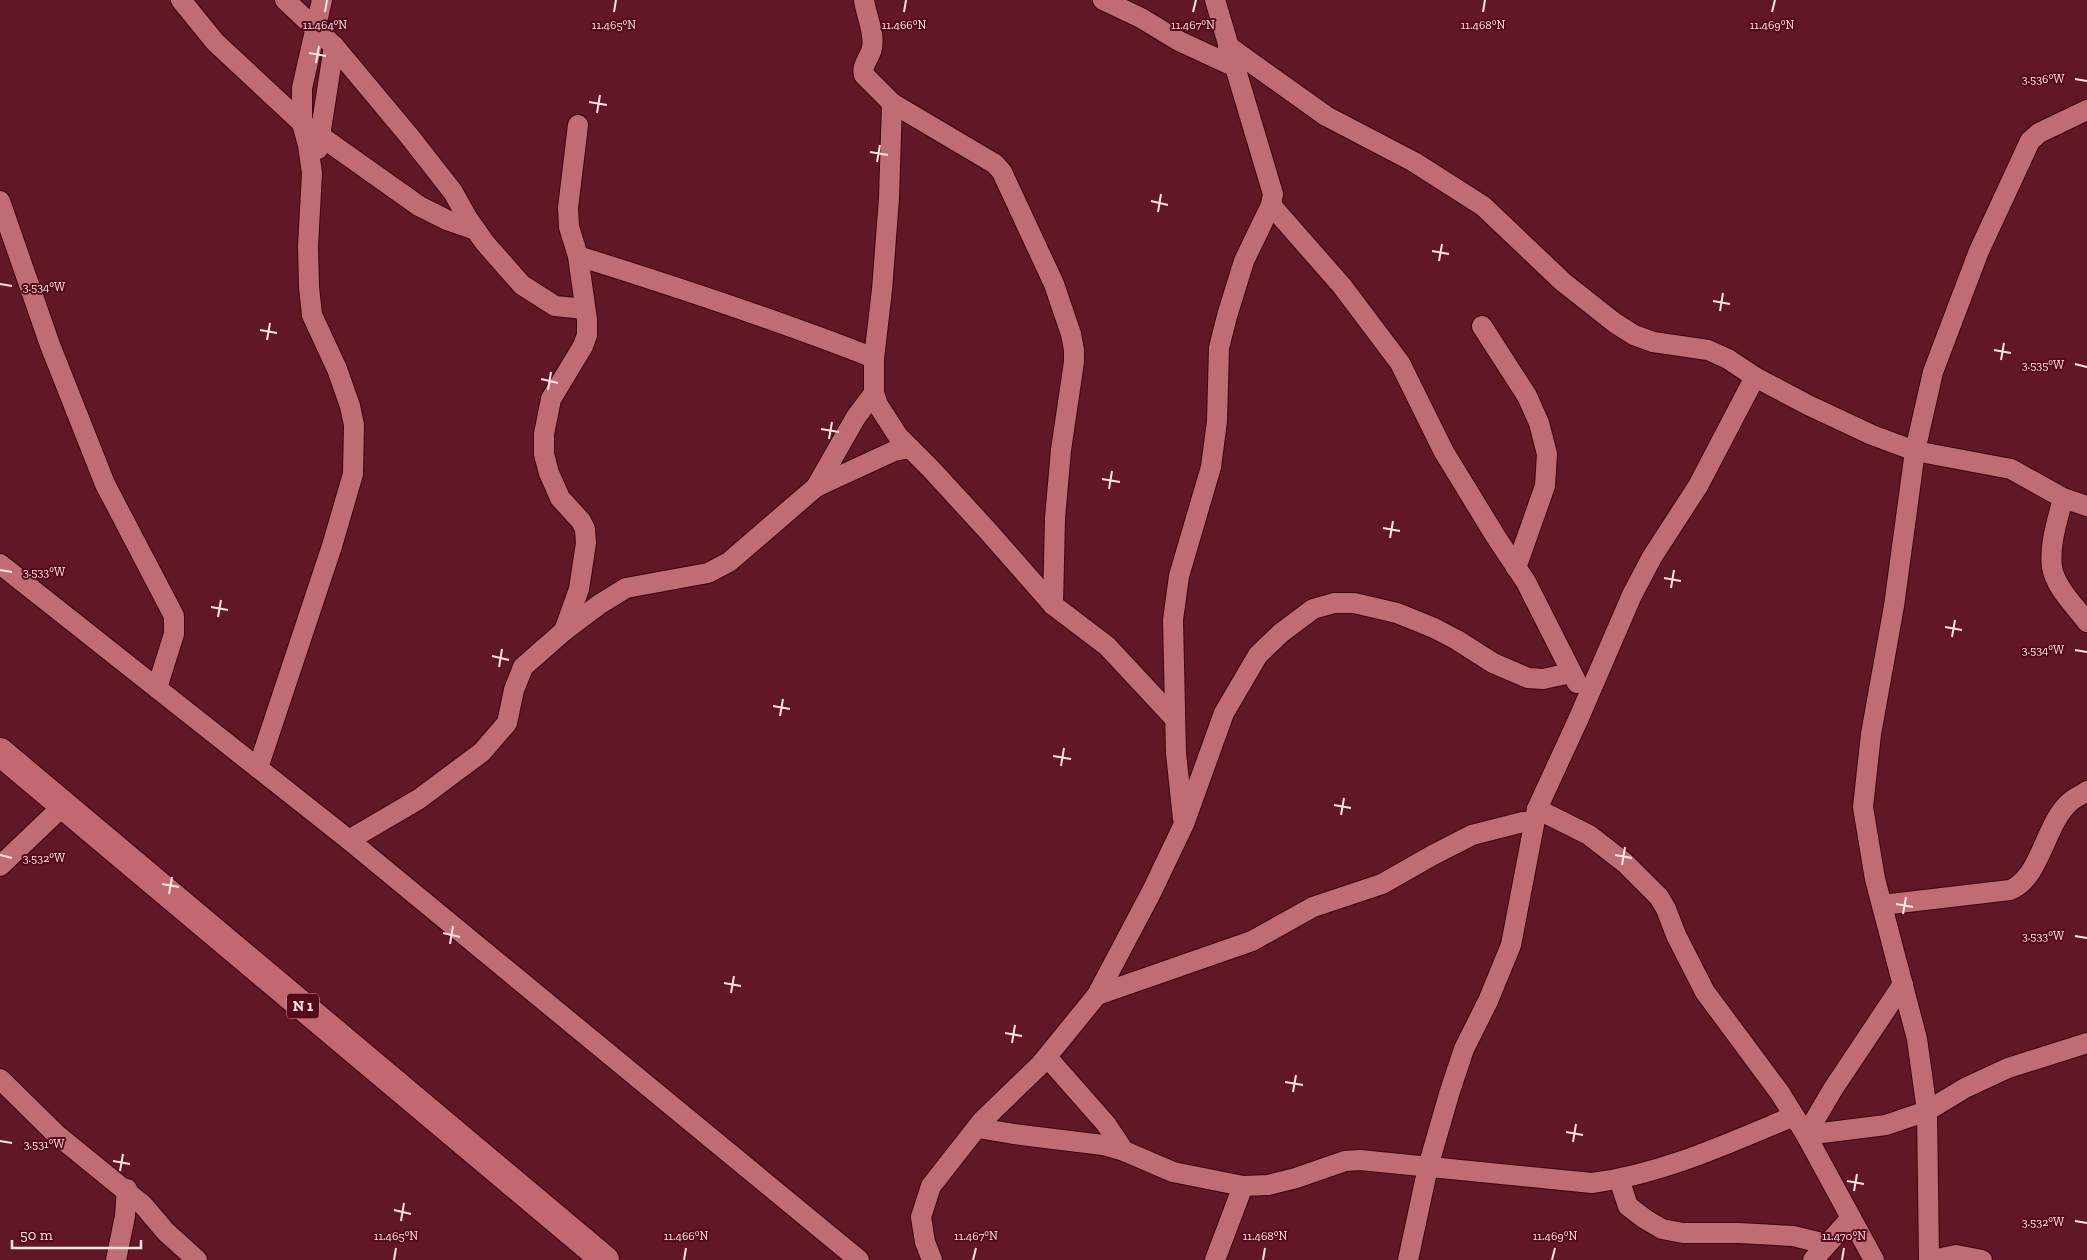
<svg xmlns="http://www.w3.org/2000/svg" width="2087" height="1260" viewBox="0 0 2087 1260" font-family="'Zilla Slab',serif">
  <rect width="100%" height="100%" fill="#611725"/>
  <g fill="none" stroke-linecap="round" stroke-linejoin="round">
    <defs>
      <g id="minor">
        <polyline points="181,0 215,42 302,123 419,206 447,220 476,230"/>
        <polyline points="285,0 334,46 410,137 453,192 468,219 485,243 522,285 555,306 585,309"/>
        <path d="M864,0C866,15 875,33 872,48C870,58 861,65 864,75L892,103L995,164L1002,172L1054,284L1071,334L1074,350V362L1061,450L1055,518L1053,605"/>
        <polyline points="1103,0 1141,18 1179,41 1233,66"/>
        <polyline points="1228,46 1326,116 1414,162 1483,206 1563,282 1615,323 1634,335 1653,342 1708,350 1728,359 1755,377 1808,405 1872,435 1915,451 2011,469 2063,498 2087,506"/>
        <polyline points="892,103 889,198 882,290 874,358 874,393 878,405 898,436 931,469 987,530 1053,605 1107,646 1175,719"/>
        <polyline points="318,149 334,46"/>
        <polyline points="0,201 50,345 105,484 174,616 174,634 157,688"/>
        <polyline points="1271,205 1342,286 1400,363 1444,452 1496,537 1526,582 1577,683"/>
        <path d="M578,256C677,287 777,320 874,358"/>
        <polyline points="1482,326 1527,396 1539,423 1547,454 1545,486 1516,568"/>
        <polyline points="816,487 856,417 874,393"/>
        <path d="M2063,498C2058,519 2049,544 2052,567C2055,587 2075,606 2087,622"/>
        <polyline points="0,564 349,840 859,1260"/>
        <polyline points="564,631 579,589 586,543 585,529 581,521 560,498 549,473 544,454 544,434 551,399 583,346 587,335 587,320 578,256 569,227 568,208 578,125"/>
        <polyline points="258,768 332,546 353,474 354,425 350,406 337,369 312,315 309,287 308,246 312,173 308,145 302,123 302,88 322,0"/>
        <polyline points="1537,809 1589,835 1625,863 1659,897 1666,909 1676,935 1705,992 1780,1093 1806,1135 1874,1260"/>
        <polyline points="1183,819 1176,753 1173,620 1179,576 1211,467 1217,421 1219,348 1227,316 1244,261 1271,205 1273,194 1215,0"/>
        <polyline points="349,840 419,799 482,752 507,723 514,690 523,667 564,631 600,604 626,588 708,573 729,562 816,487 894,451 910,448"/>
        <polyline points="0,866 64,805"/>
        <path d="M1882,905L2010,890C2041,878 2045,823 2070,802C2075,797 2082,795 2087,791"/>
        <polyline points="1097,995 1252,941 1313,907 1382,884 1433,855 1472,835 1523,822 1533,822"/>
        <polyline points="1047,1057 1106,1124 1124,1151"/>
        <polyline points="0,1079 56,1134 143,1205 166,1232 197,1260"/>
        <path d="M978,1128L1021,1135L1103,1145L1124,1151L1173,1172L1243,1186L1268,1185L1296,1178L1345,1161L1360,1160L1592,1183C1663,1174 1729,1143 1794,1116"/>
        <polyline points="1806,1135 1886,1125 1927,1111 1965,1088 2008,1068 2087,1043"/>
        <polyline points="1806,1135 1833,1089 1903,984"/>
        <polyline points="1619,1179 1628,1206 1645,1219 1662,1229 1683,1233 1739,1233 1793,1236 1826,1244"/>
        <polyline points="116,1260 125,1216 127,1189"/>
        <polyline points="932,1260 925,1242 921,1217 931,1186 982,1121 1040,1065 1097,995 1152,891 1184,824 1224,713 1258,655 1281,633 1313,609 1334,603 1354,603 1397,613 1434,628 1457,640 1493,663 1528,678 1543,679 1571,673"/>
        <polyline points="1215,1260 1243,1186"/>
        <polyline points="1408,1260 1428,1167 1450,1091 1464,1049 1488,1001 1511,945 1537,809 1578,720 1632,595 1652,557 1698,486 1755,377"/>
        <polyline points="1813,1260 1851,1218"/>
        <polyline points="1929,1260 1927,1111 1917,1039 1875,879 1863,807 1871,734 1894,606 1915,451 1933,372 1979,251 2030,141 2039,133 2087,110"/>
        <polyline points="1932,1260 1956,1255 1982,1260"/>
      </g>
      <polyline id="highway" points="0,752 605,1260"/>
    </defs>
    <use href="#minor" stroke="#3c0511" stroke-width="22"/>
    <use href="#highway" stroke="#3c0511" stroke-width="30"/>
    <use href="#minor" stroke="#bf6c74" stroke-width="20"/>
    <use href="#highway" stroke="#c26871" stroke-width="28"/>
  </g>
  <path fill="none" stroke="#ffe2e4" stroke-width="2" d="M325,12L327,0M614,12L616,0M904,12L906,0M1193,12L1196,0M1483,12L1485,0M1772,12L1775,0M309,53L326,56M316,63L319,46M2075,79L2087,81M589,102L607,105M597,113L600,95M870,152L888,155M877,162L880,145M1151,201L1168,205M1158,212L1161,194M1432,251L1449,254M1439,261L1442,244M0,284L12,286M1713,301L1730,304M1720,311L1723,293M260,330L277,333M267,340L270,323M1994,350L2011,353M2001,360L2004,343M2075,364L2087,367M541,379L558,383M548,390L551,372M821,429L839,432M829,439L832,422M1102,479L1120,482M1109,489L1112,471M1383,528L1400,531M1390,538L1393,521M0,570L12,572M1664,578L1681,581M1671,588L1674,570M211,607L228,610M218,617L221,600M1945,627L1962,630M1952,637L1955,620M2075,650L2087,652M492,656L509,660M499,667L502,649M773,706L790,709M780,716L783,699M1053,756L1071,759M1061,766L1064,748M1334,805L1351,808M1341,815L1344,798M0,855L12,858M1615,855L1632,858M1622,865L1625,847M162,884L179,887M169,894L172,877M1896,904L1913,907M1903,914L1906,897M443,933L460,937M2075,936L2087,938M450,944L453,926M724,983L741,986M731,993L734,976M1005,1033L1022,1036M1012,1043L1015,1025M1285,1082L1303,1085M1293,1092L1296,1075M1566,1132L1583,1135M0,1141L12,1143M1573,1142L1576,1124M113,1161L130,1164M120,1171L123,1154M1847,1181L1864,1184M1854,1191L1857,1174M394,1210L411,1214M401,1221L404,1203M2075,1221L2087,1223M394,1260L396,1248M684,1260L686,1248M973,1260L976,1248M1263,1260L1265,1248M1552,1260L1555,1248M1842,1260L1844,1248"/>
  <g text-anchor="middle" stroke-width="4" stroke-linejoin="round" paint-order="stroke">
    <rect fill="#55091b" stroke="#cca1a8" stroke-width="1" x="287" y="993.5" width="32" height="25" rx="4"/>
    <g font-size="15" font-weight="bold" fill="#ffe2e4">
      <text x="303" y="1011">N 1</text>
    </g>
  </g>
  <g font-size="12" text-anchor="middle" fill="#ffe2e4" stroke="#55091b" stroke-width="4" stroke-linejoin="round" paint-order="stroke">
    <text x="325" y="29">11.464°N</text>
    <text x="614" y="29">11.465°N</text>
    <text x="904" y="29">11.466°N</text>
    <text x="1193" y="29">11.467°N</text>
    <text x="1483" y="29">11.468°N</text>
    <text x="1772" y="29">11.469°N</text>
    <text x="2043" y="83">3.536°W</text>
    <text x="44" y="291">3.534°W</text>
    <text x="2043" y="369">3.535°W</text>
    <text x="44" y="576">3.533°W</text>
    <text x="2043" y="654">3.534°W</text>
    <text x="44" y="862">3.532°W</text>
    <text x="2043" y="940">3.533°W</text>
    <text x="44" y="1148">3.531°W</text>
    <text x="2043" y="1226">3.532°W</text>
    <text x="396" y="1240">11.465°N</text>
    <text x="686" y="1240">11.466°N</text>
    <text x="976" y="1240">11.467°N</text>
    <text x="1265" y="1240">11.468°N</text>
    <text x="1555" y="1240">11.469°N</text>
    <text x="1844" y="1240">11.470°N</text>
  </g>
  <path d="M12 1240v8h129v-8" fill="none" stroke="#ffe2e4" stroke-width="2.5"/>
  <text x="20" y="1240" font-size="15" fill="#ffe2e4" stroke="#55091b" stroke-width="4" paint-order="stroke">50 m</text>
</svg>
